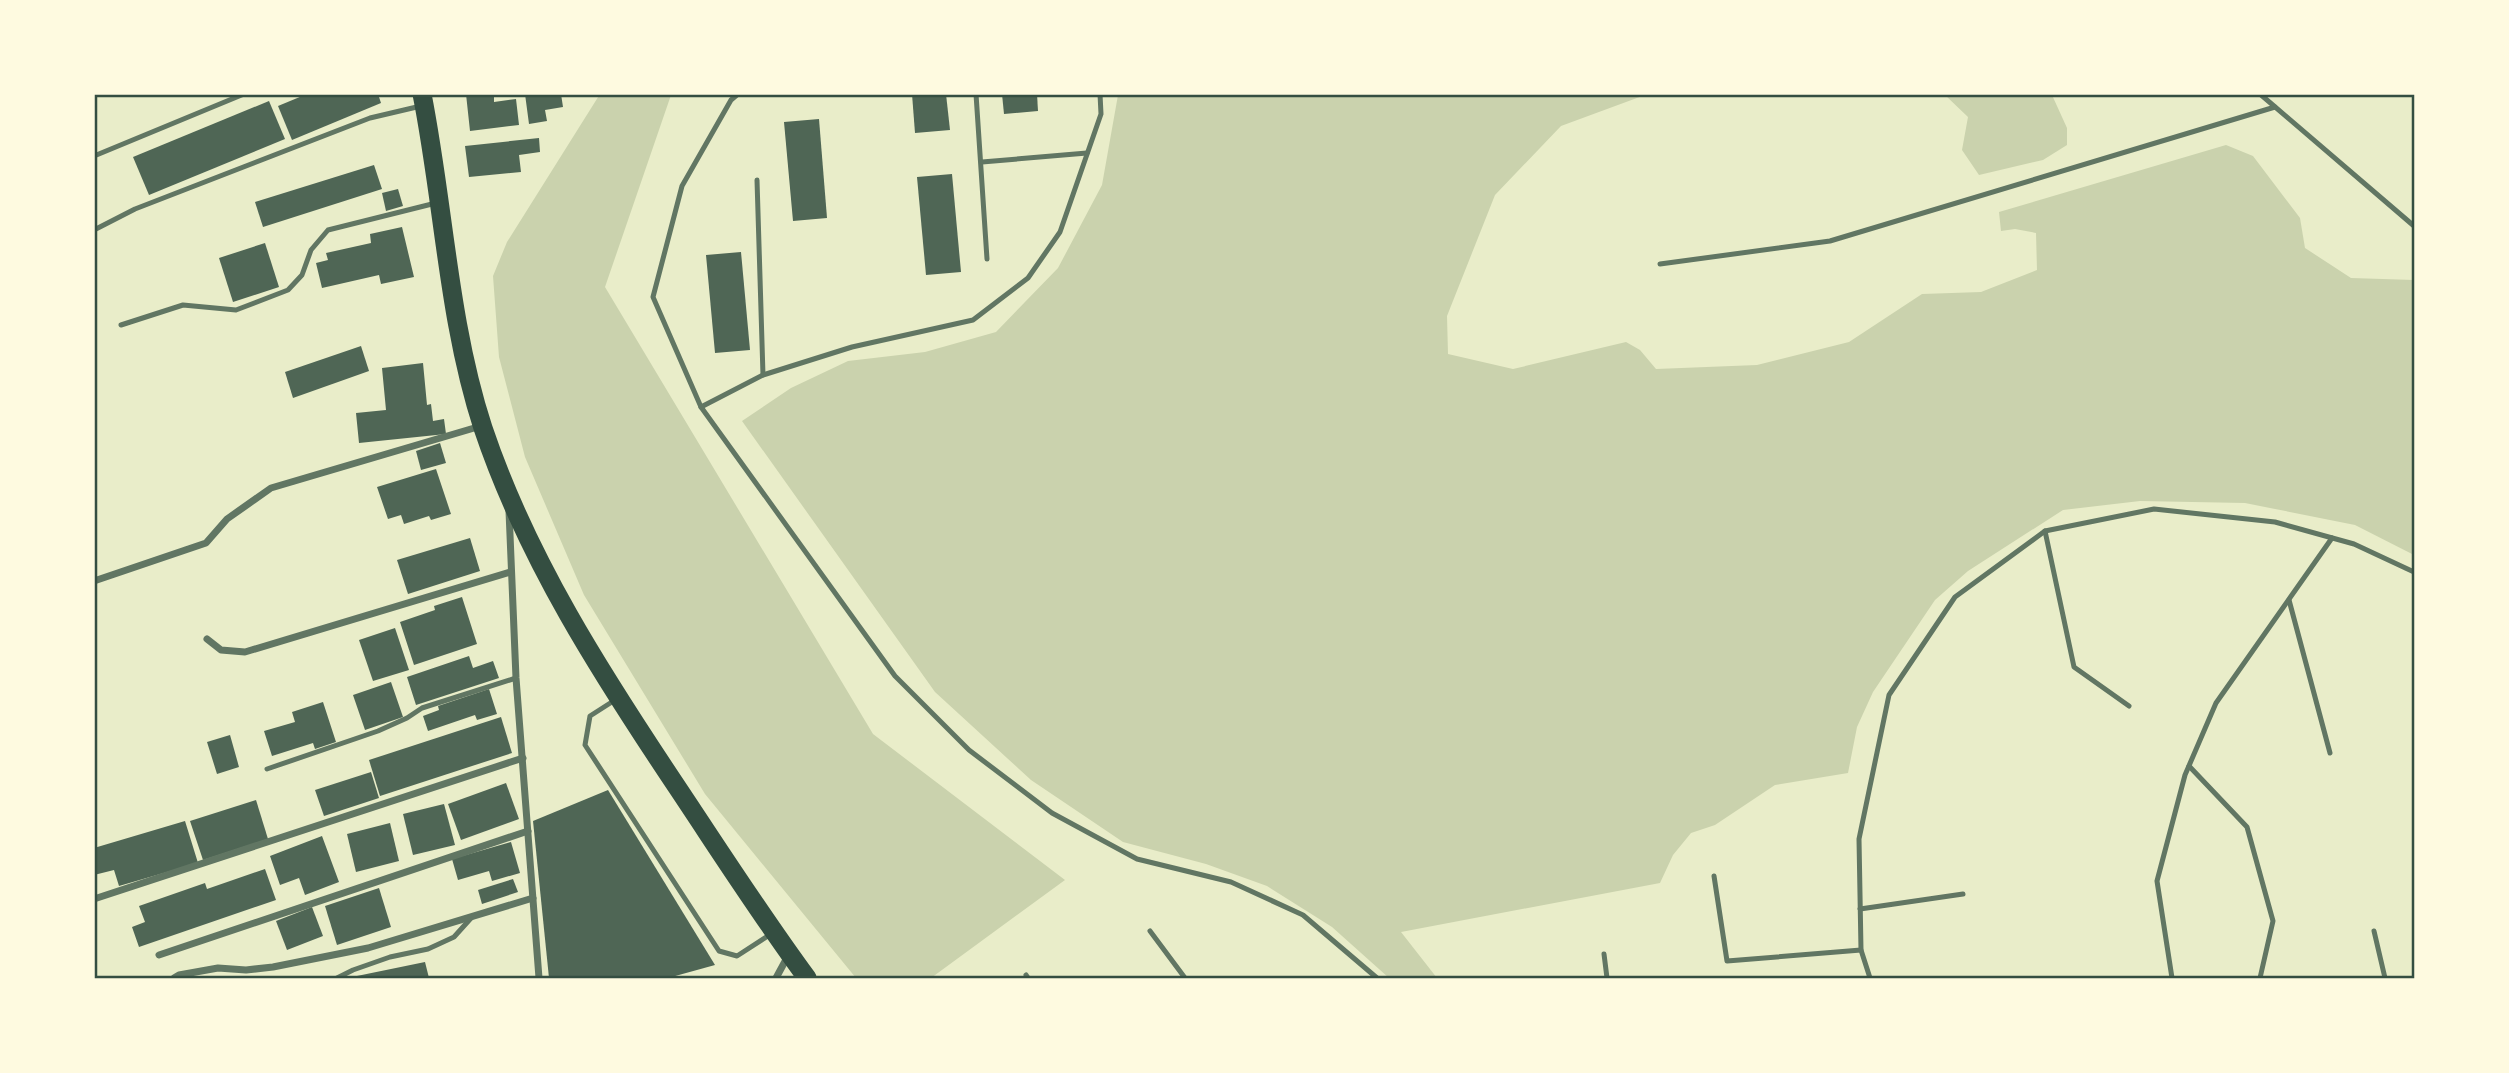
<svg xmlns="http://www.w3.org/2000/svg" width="2509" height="1073" viewBox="0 0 2509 1073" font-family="'Alegreya Sans',sans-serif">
  <rect width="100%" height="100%" fill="#e9edc9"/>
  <g fill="#cad2ad">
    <polygon points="600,94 671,95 605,287 873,734 1065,880 931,978 856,978 705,794 584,595 525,457 499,357 493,276 507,242"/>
    <polygon points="1118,95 1645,95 1561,126 1495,195 1447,316 1448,354 1513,369 1626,342 1640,350 1656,369 1757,365 1849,342 1922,294 1981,292 2037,270 2036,233 2015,229 2001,231 1999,212 2226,145 2253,156 2300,218 2305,248 2351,278 2414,280 2414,555 2355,525 2245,503 2140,501 2063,510 1968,571 1935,600 1873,692 1857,727 1848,773 1775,785 1715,825 1691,833 1673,855 1660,883 1401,932 1437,978 1389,978 1332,927 1267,886 1206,864 1123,842 1031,780 935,692 742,421 791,388 848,361 925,352 996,332 1058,268 1102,185"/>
    <polygon points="1945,95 2052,95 2067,128 2067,145 2043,160 1979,175 1962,150 1968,117"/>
  </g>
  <g fill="#4f6655">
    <polygon points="307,94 378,94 381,103 292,140 278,106"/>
    <polygon points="466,94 494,94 494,102 516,99 519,125 470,131"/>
    <polygon points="525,94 561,94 563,107 545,110 547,121 529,124"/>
    <polygon points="912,94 946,94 950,130 915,133"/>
    <polygon points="1002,94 1037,94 1038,111 1004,114"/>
    <polygon points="269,101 285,139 149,195 133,157"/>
    <polygon points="819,119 827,218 793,221 784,122"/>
    <polygon points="539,138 540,152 519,155 521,172 469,177 465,146"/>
    <polygon points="374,165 382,189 263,227 255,202"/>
    <polygon points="952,174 961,272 926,275 917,177"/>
    <polygon points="398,189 403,206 386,211 382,193"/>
    <polygon points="402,227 414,277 381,284 379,275 322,288 316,263 328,260 326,253 371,243 370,234"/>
    <polygon points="265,243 279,287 233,302 219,258"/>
    <polygon points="741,252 750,350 715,353 706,255"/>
    <polygon points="361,346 369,371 293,398 285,372"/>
    <polygon points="423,363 427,405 431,404 433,421 444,419 446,434 359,443 356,413 386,410 382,368"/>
    <polygon points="440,443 446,463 421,470 416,451"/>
    <polygon points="436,469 451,514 431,520 429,516 404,524 401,515 388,519 377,487"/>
    <polygon points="470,538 480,571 408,594 397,560"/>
    <polygon points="462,597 477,644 414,665 400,622 435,610 434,606"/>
    <polygon points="395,628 409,670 373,681 359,640"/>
    <polygon points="469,656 473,668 493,661 499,678 416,705 407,677"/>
    <polygon points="391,682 403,717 365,730 353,695"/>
    <polygon points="489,689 497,714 477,720 475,715 428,731 423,716 439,710 438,706"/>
    <polygon points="323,702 336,742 315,749 313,743 272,756 264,731 295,722 292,712"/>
    <polygon points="501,717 512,753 380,796 369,760"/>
    <polygon points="230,735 239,767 217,774 207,742"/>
    <polygon points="371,772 379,798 324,816 315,790"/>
    <polygon points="506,783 519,819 461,840 448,804"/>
    <polygon points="608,790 715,965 668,978 549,978 533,821"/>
    <polygon points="256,800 268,839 203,860 190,821"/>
    <polygon points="444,804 455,845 413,855 403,814"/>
    <polygon points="185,821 198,863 119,886 114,870 94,875 94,848"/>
    <polygon points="390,823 399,861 356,872 347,834"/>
    <polygon points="322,836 339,882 305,895 299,878 280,885 270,856"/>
    <polygon points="511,842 520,873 492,881 489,871 458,880 452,859"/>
    <polygon points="265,869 276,900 139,947 132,927 145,922 139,906 205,883 207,889"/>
    <polygon points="513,879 518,892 482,904 478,890"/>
    <polygon points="379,888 391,927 337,945 325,906"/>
    <polygon points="312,907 323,936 287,950 276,921"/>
    <polygon points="425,962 429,978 352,978 352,977"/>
  </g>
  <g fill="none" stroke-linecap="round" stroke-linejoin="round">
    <g stroke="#617663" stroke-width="5">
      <polyline points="738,94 731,100 682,186 653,297 701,407 895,676 969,750 1052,813 1137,859 1231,882 1303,915 1377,978"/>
      <polyline points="976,94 987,259"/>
      <polyline points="2260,94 2414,226"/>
      <polyline points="94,156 244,94"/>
      <polyline points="982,162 1087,153"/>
      <polyline points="757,180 763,375"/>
      <polyline points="94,230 135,209 370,118 421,106"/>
      <polyline points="1660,264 1830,241 2275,107"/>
      <polyline points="121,325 183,305 236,310 288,290 302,275 311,250 328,230 436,203"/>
      <polyline points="701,407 763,375 852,347 973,320 1028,278 1060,232 1101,114 1100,94"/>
      <polyline points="2045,531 2074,667 2129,706"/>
      <polyline points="2289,600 2330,753"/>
      <polyline points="615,700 590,716 585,745 719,951 737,956 771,934"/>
      <polyline points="2189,766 2247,827 2273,921 2260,978"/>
      <polyline points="267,769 378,731 407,718 422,708 516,678"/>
      <polyline points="1714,876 1727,961 1861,950"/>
      <polyline points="1860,909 1963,894"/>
      <polyline points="1150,931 1185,978"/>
      <polyline points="2374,931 2385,978"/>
      <polyline points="1604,954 1607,978"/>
      <polyline points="1026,975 1028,978"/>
      <polyline points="337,978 353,970 390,957 428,949 454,937 472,917"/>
      <polyline points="1870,978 1861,950 1859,839 1889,695 1955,597 2045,531 2154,509 2275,522 2354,544 2414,572"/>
      <polyline points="2172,978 2157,881 2185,775 2216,703 2332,538"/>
    </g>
    <g stroke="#617663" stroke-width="7">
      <polyline points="509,511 516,678 539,978"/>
      <polyline points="94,581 206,543 227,519 271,488 481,426"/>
      <polyline points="207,639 221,650 245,652 510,572"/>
      <polyline points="94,899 523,758"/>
      <polyline points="159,955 528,831"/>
      <polyline points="174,978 179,975 218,968 246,970 273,967 368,948 533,898"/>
      <polyline points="776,978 789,954"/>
    </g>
    <path stroke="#344e41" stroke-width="19" d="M422,94C444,205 448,321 483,428C527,559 602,675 679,790C721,853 762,917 807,978"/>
  </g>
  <rect width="2509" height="1073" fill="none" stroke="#fefae0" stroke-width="192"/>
  <rect x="96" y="96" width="2317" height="881" fill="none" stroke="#344e41" stroke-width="2.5"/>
</svg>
